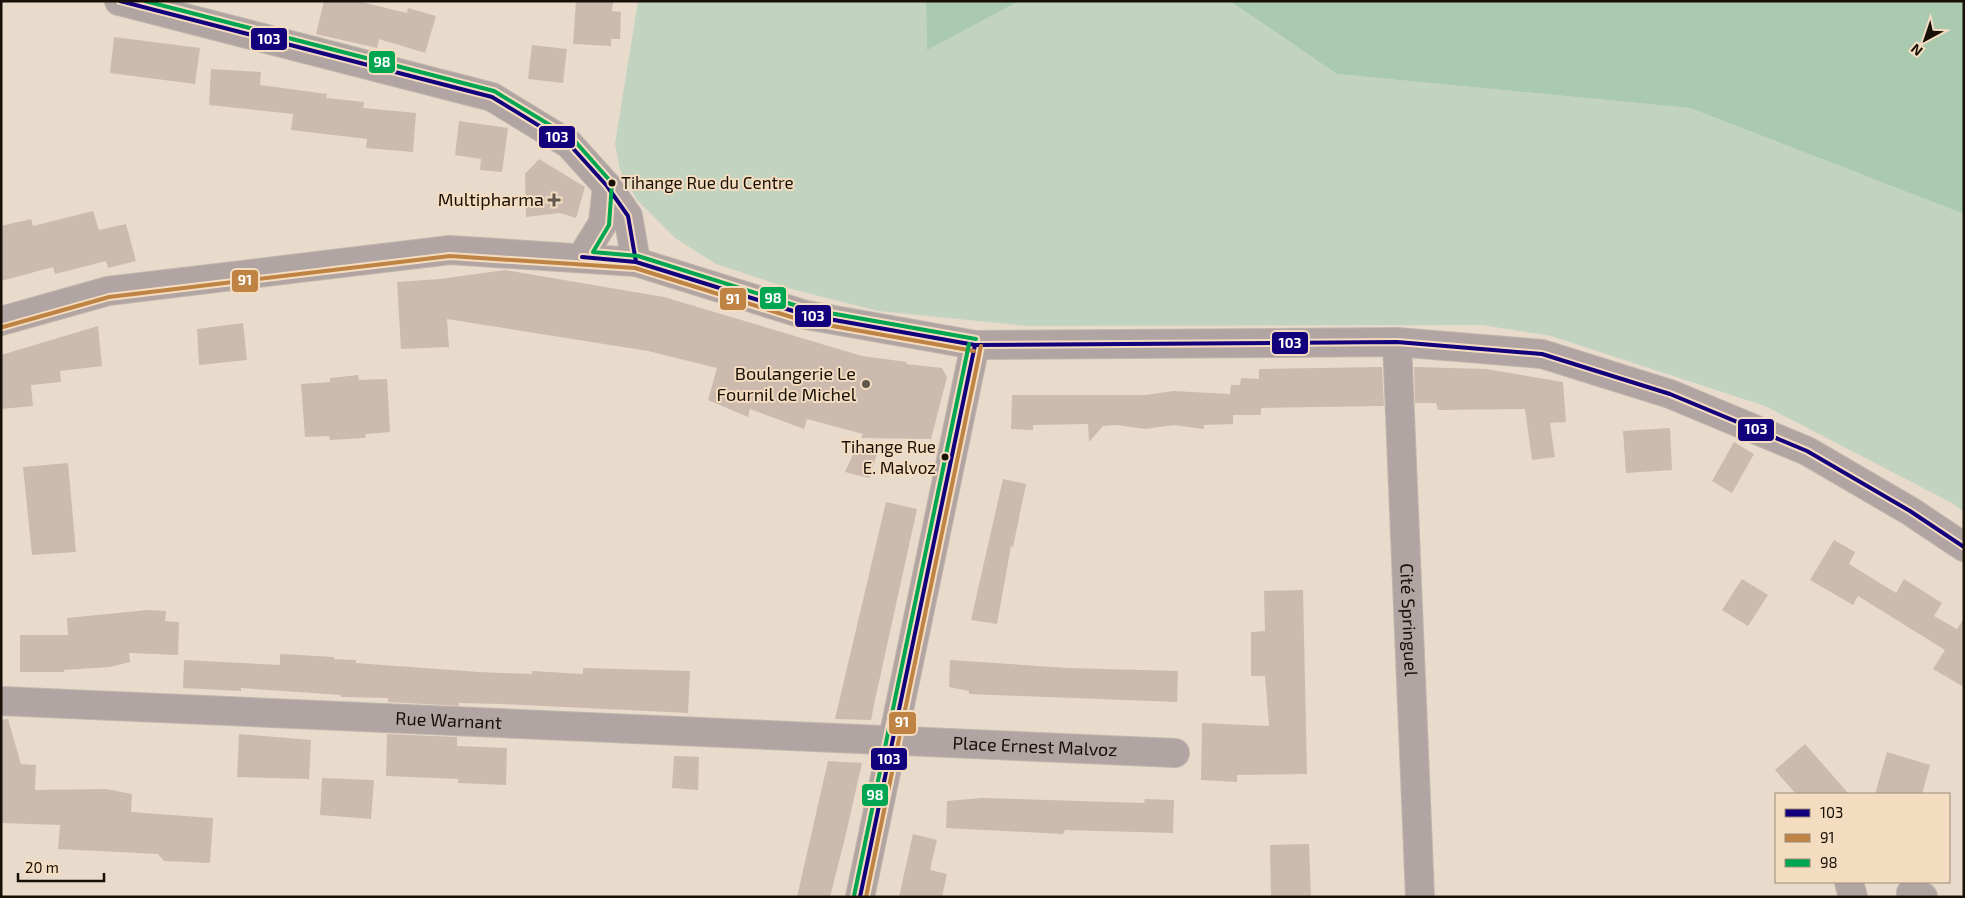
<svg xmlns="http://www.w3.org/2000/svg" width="1965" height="898" viewBox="0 0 1965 898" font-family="'Exo 2',sans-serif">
  <rect width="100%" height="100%" fill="#e8dbcc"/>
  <polygon fill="#c2d4c0" points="638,1 926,1 927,49 1019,1 1230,1 1337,74 1690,108 1964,214 1964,512 1952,503 1765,406 1551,336 1482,325 1027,326 878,311 795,290 716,264 675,238 637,200 620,170 615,144"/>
  <g fill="#a9caaf">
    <polygon points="926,1 1019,1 927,50"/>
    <polygon points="1230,1 1964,1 1964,214 1690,108 1337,74"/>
  </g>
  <g fill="#ccbaae">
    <polygon points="324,1 357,1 407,13 408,8 436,16 425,53 379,39 377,48 316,34"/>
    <polygon points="576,1 613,1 612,11 621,12 620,39 611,39 611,46 573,44"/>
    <polygon points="114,37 200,48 195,84 110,73"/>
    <polygon points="532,45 567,49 563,83 528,79"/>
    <polygon points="211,69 261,72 260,85 327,94 326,98 364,102 363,108 416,113 413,152 366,148 367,139 291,130 293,114 209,105"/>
    <polygon points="459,121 508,128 502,172 480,170 481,159 455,155"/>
    <polygon points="539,159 585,187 576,218 560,213 526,217 525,174"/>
    <polygon points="93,211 99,230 126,224 136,261 108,268 106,261 55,274 53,267 1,281 1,226 31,219 33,226"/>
    <polygon points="505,270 664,297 862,356 907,362 906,364 942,368 947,377 931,439 861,438 863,434 807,419 804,429 750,409 748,417 708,400 717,368 648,351 447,319 449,347 401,349 397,282 440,279"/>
    <polygon points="243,323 247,360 199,365 197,329"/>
    <polygon points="98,326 102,366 60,371 61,382 31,385 33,406 1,409 1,355"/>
    <polygon points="1382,367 1384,406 1261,408 1261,415 1233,415 1233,424 1204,425 1204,429 1174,425 1145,429 1116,425 1103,426 1089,442 1088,424 1033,425 1033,430 1011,429 1012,395 1146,395 1173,391 1230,394 1231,385 1240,385 1241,378 1259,379 1259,369"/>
    <polygon points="1414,367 1486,369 1563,382 1566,422 1550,423 1555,457 1532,460 1525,409 1438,410 1436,403 1415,403"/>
    <polygon points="358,375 359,380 387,379 390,432 366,434 365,438 330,440 329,436 305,437 301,384 330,382 330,378"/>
    <polygon points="1670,428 1672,470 1626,473 1623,431"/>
    <polygon points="1734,442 1754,454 1732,493 1712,481"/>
    <polygon points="857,446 878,451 869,478 845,472"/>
    <polygon points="68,463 76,552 32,555 23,467"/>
    <polygon points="1003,479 1026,484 1013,547 1011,546 997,624 971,620"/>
    <polygon points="886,502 917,509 875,700 871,720 835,719"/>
    <polygon points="1834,540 1855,552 1849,564 1896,593 1904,579 1942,603 1934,616 1957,629 1964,618 1964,687 1933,669 1945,650 1858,596 1853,605 1810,580"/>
    <polygon points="1742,579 1768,595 1748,626 1722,610"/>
    <polygon points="1303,590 1307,774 1237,775 1237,782 1201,780 1202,723 1269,726 1265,676 1251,676 1251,632 1265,631 1264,591"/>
    <polygon points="148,610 166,611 165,621 179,622 178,655 129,653 130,662 110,667 64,670 64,672 20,672 20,635 68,635 67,618"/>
    <polygon points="280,654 334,657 334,659 356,660 356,663 479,672 532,674 532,671 583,674 583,668 690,671 688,713 502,704 459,703 459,706 388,702 388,698 341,697 341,695 241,688 241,691 183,688 184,660 280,665"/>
    <polygon points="950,660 1068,668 1178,671 1177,702 969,694 969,691 949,687"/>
    <polygon points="8,719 21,764 36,765 35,790 106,789 132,794 131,812 213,818 210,863 164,861 158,854 58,849 60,825 1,823 1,720"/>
    <polygon points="239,734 311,740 309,779 237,777"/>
    <polygon points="387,734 457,737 457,746 507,748 506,785 458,783 458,779 386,776"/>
    <polygon points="1805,744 1849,794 1796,794 1775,770"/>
    <polygon points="1887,752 1930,765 1922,794 1875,794"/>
    <polygon points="674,756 699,757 698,790 672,788"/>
    <polygon points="828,761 862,763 845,838 830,897 797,897"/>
    <polygon points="322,778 374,780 371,819 320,815"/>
    <polygon points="982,798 1144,803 1145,799 1174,800 1173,833 1065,830 1063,834 946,828 947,801"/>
    <polygon points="913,834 937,840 930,870 947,874 942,897 899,897"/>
    <polygon points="1309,844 1311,897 1271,897 1270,845"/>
  </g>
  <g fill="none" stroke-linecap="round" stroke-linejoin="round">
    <defs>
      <g id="minor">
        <polyline points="119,1 492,97 569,144 607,186 628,216 636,262"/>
        <polyline points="582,257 603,223 607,186"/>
        <path id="s1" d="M1397,342L1420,897"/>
        <path id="s2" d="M1,701L1175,753"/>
        <polyline points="1849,882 1853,897"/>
        <polyline points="1911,893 1923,897"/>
        <polyline points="860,897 975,345"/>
      </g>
      <polyline id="tertiary" points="1,321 108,291 450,250 636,262 806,315 975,345 1397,342 1542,354 1670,394 1807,451 1910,511 1964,547"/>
    </defs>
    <use href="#minor" stroke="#c0b6ab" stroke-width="30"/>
    <use href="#tertiary" stroke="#c0b6ab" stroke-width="30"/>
    <use href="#minor" stroke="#b1a5a3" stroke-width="28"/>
    <use href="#tertiary" stroke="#b1a5a3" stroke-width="28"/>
    <defs>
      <g id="bus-1">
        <polyline points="120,1 492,97 569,144 607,186 628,216 636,262"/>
        <polyline points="582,257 636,262 806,315 975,345 1397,342 1542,354 1670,394 1807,451 1910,511 1964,547"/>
        <polyline points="860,897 975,345"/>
      </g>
      <g id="bus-2">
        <polyline points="3,327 109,297 450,256 635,268 804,321 974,351"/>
        <polyline points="866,897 981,346"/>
      </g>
      <g id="bus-3">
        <polyline points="145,1 494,91 573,139 612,183 609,225 593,252 638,256 807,309 976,339"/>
        <polyline points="854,896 969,344"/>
      </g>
    </defs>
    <use href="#bus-1" stroke="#f4dcc0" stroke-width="8"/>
    <use href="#bus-2" stroke="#f4dcc0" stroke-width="8"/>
    <use href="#bus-3" stroke="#f4dcc0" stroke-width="8"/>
    <use href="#bus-1" stroke="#13007c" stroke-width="4"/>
    <use href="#bus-2" stroke="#bf8444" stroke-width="4"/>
    <use href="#bus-3" stroke="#00a651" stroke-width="4"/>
  </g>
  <g fill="#181007" stroke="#f4dcc0" stroke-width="2">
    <circle cx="612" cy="183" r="4.5"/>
    <circle cx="945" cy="457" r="4.5"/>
  </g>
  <g fill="#61574c" stroke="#f4dcc0" stroke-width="2">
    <path d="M551.5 192.5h5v5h5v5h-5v5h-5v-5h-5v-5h5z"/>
    <circle cx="866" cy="384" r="5"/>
  </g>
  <g text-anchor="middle" stroke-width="4" stroke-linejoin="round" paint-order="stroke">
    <g font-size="17" fill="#181007" stroke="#f4dcc0" text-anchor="start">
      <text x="621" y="189">Tihange Rue du Centre</text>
      <text x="936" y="453" text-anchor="end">Tihange Rue<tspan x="936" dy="21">E. Malvoz</tspan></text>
    </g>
    <g font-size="18" fill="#181007" stroke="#f4dcc0" text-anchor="end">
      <text x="544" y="206">Multipharma</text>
      <text x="856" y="380">Boulangerie Le<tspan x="856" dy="21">Fournil de Michel</tspan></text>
    </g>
    <g font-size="18" fill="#181007" stroke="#f4dcc0">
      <text dy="6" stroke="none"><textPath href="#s1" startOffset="278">Cité Springuel</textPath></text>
      <text dy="6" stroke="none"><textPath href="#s2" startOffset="448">Rue Warnant</textPath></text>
      <text dy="6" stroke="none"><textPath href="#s2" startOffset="1035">Place Ernest Malvoz</textPath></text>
    </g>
  </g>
  <g stroke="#f4dcc0" stroke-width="2">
    <rect x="250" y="27" width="38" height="24" rx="5" fill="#13007c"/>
    <rect x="368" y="50" width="28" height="24" rx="5" fill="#00a651"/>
    <rect x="538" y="125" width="38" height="24" rx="5" fill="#13007c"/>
    <rect x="231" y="269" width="28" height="24" rx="5" fill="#bf8444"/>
    <rect x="759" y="286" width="28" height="24" rx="5" fill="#00a651"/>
    <rect x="719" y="287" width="28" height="24" rx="5" fill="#bf8444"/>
    <rect x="794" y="304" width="38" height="24" rx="5" fill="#13007c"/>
    <rect x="1271" y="331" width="38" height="24" rx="5" fill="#13007c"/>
    <rect x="1737" y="418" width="38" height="24" rx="5" fill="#13007c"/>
    <rect x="888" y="711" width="29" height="24" rx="5" fill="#bf8444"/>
    <rect x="870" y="747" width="38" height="24" rx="5" fill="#13007c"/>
    <rect x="861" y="783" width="28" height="24" rx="5" fill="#00a651"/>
  </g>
  <g font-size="14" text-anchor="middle" font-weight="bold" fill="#fff">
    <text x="269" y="44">103</text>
    <text x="382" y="67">98</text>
    <text x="557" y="142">103</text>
    <text x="245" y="285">91</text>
    <text x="773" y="303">98</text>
    <text x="733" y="304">91</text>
    <text x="813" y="321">103</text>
    <text x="1290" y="348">103</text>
    <text x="1756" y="434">103</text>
    <text x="902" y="727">91</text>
    <text x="889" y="764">103</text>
    <text x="875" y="800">98</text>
  </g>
  <rect width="1965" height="898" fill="none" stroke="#181007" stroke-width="5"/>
  <rect x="1775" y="793" width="175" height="90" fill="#f4dcc0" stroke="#9c8a76"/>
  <rect x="1785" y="809" width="25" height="8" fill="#13007c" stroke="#9c8a76"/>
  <text x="1820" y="818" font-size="15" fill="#181007">103</text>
  <rect x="1785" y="834" width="25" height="8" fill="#bf8444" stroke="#9c8a76"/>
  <text x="1820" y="843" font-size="15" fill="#181007">91</text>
  <rect x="1785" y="859" width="25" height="8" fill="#00a651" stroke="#9c8a76"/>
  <text x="1820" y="868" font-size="15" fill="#181007">98</text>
  <g transform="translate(1925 40) rotate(220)" stroke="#f4dcc0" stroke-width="4" paint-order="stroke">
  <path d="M0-4L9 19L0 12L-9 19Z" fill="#181007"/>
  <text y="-8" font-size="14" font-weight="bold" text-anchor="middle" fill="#181007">N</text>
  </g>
  <path d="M18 873v8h86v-8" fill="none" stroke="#181007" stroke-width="2.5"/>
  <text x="25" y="873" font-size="15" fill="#181007" stroke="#f4dcc0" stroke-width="4" paint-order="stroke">20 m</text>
</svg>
